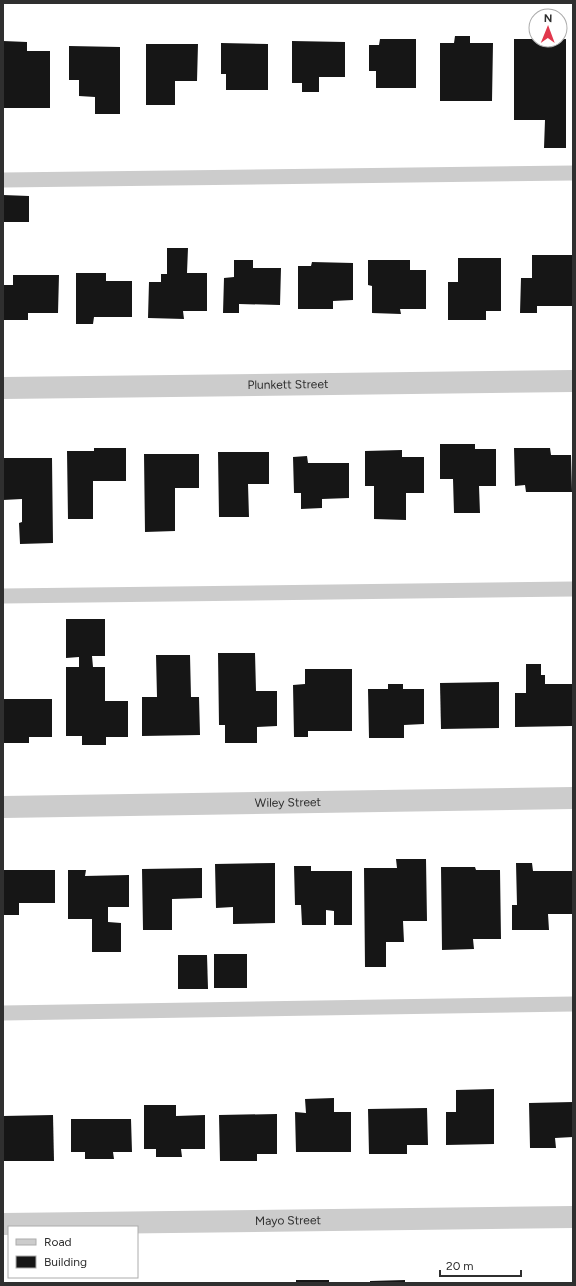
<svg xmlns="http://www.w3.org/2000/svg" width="576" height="1286" viewBox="0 0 576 1286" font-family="Figtree,sans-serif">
  <rect width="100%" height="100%" fill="#fff"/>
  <g fill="#161616">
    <polygon points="455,36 470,36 470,43 493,43 492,101 440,101 440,43 454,43"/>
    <polygon points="380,39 416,39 416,88 376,88 376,71 369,71 369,45 379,45"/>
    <polygon points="514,39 536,39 536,40 566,39 566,148 544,148 545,120 514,120"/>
    <polygon points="3,41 27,42 27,51 50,51 50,108 3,108"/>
    <polygon points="292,41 345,42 345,77 319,77 319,92 302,92 302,83 292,83"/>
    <polygon points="221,43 268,44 268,90 226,90 226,74 221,74"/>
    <polygon points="146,44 198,44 197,81 175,81 175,105 146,105"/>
    <polygon points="69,46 120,47 120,114 95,114 95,97 79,96 79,80 69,80"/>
    <polygon points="3,195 29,196 29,222 3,222"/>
    <polygon points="167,248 188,248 187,273 207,273 207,311 183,311 184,319 148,318 149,282 161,282 161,274 167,274"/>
    <polygon points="532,255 573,255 573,306 537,306 537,313 520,313 521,278 532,278"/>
    <polygon points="458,258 501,258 501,311 486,311 486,320 448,320 448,282 458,282"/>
    <polygon points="234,260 253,260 253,268 281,268 280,305 239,304 239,313 223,313 224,278 234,277"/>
    <polygon points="368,260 410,260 410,270 426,270 426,309 400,309 401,314 372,313 372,286 368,285"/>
    <polygon points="312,262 353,263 353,300 333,301 333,309 298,309 298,266 311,266"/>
    <polygon points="76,273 106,273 106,281 132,281 132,317 94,317 93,324 76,324"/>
    <polygon points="13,275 59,275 58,313 28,313 28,320 3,320 3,285 13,285"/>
    <polygon points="440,444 475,444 475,449 496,449 496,486 479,486 480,513 454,513 453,479 440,479"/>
    <polygon points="94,448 126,448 126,481 93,481 93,519 68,519 67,451 94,451"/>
    <polygon points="514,448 550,448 551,455 571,455 572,492 526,492 525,485 515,486"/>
    <polygon points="402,450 402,457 424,457 424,493 406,493 406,520 374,519 374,486 365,486 365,451"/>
    <polygon points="218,452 269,452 269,484 248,484 249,517 219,517"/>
    <polygon points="144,454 199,454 199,488 175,488 175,531 145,532"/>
    <polygon points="307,456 308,463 349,463 349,498 322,499 322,508 301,509 301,493 294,493 293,457"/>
    <polygon points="3,458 52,458 53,543 20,544 19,523 22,522 22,499 3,500"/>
    <polygon points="66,619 105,619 105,656 92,656 93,667 105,667 105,701 128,701 128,737 106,737 106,745 82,745 82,736 66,736 66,667 79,667 79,657 66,658"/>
    <polygon points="218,653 255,653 256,691 277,691 277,726 257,727 257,743 225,743 225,725 219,725"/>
    <polygon points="156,655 190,655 191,697 199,697 200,735 142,736 142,697 157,697"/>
    <polygon points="526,664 541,664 541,675 545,675 545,684 572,684 572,726 515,727 515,693 526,693"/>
    <polygon points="305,669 352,669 352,731 308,731 308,737 294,737 293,685 305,684"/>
    <polygon points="499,682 499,728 441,729 440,683"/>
    <polygon points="388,684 403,684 403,689 424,689 424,724 404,725 404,738 369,738 368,689 388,689"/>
    <polygon points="3,699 52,699 52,737 29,737 29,743 3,743"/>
    <polygon points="396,859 426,859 427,921 403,921 404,942 386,942 386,967 365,967 364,868 397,868"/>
    <polygon points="275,863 275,923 233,924 233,907 216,908 215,864"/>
    <polygon points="516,863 532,863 533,871 573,871 573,914 548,914 549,930 512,930 512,905 517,905"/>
    <polygon points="294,866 311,866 311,871 352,871 352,925 334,925 334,911 326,910 326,925 302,925 301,905 295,905"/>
    <polygon points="441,867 475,867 476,870 500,870 501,939 473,939 474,949 442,950"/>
    <polygon points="202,868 202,898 172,899 172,930 143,930 142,869"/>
    <polygon points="3,870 55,870 55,903 19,903 19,915 3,915"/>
    <polygon points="68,870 86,870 85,876 129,875 129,907 108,907 108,922 121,923 121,952 92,952 92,919 68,919"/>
    <rect x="214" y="954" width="33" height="34"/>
    <polygon points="178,955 207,955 208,989 178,989"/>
    <polygon points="494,1089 494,1144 446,1145 446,1112 456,1112 456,1090"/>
    <polygon points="334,1098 334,1112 351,1112 351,1152 296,1152 295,1112 306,1113 305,1099"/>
    <polygon points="573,1102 573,1137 555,1138 556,1148 530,1148 529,1103"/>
    <polygon points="144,1105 176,1105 176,1116 205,1115 205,1149 181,1149 182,1157 156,1157 156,1149 144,1149"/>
    <polygon points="427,1108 428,1145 407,1145 407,1154 369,1154 368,1109"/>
    <polygon points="277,1114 277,1154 257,1154 257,1161 220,1161 219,1115"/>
    <polygon points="53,1115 54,1161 3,1161 3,1116"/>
    <polygon points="71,1119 131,1119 132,1152 113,1152 114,1159 85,1159 85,1152 71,1152"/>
    <rect x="296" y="1280" width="33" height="3"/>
    <polygon points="405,1280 405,1283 370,1283 370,1281"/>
  </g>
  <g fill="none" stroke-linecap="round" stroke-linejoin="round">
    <g stroke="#ccc" stroke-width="15">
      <polyline points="3,180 573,173"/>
      <polyline points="3,596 573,589"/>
      <polyline points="3,1013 573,1004"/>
    </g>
    <g stroke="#ccc" stroke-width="22">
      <path id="s1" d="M3,388L573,381"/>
      <path id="s2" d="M3,807L573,798"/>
      <path id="s3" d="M3,1224L573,1217"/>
    </g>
  </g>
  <g text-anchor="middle" stroke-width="4" stroke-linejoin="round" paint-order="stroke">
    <g font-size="12" fill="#2f2f2f" stroke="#fff">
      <text dy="4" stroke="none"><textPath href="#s1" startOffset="285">Plunkett Street</textPath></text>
      <text dy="4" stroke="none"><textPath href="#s2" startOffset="285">Wiley Street</textPath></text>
      <text dy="4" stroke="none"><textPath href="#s3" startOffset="285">Mayo Street</textPath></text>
    </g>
  </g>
  <rect width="576" height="1286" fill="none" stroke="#2f2f2f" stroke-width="8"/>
  <rect x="8" y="1226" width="130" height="52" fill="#ffffff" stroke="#acacac"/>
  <rect x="16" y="1239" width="20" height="6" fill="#cccccc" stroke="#acacac"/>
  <text x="44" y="1246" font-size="12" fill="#2f2f2f">Road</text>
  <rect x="16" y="1256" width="20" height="12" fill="#161616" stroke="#acacac"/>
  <text x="44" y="1266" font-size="12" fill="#2f2f2f">Building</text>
  <g transform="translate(548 28) rotate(1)"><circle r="19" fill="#ffffff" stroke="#acacac"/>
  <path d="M0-3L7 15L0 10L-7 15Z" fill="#e1374c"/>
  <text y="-6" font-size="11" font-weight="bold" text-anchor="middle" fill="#2f2f2f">N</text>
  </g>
  <path d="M440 1270v6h81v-6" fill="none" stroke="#2f2f2f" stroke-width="2"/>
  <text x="446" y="1270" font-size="12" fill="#2f2f2f" stroke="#ffffff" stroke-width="3" paint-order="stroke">20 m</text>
</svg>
